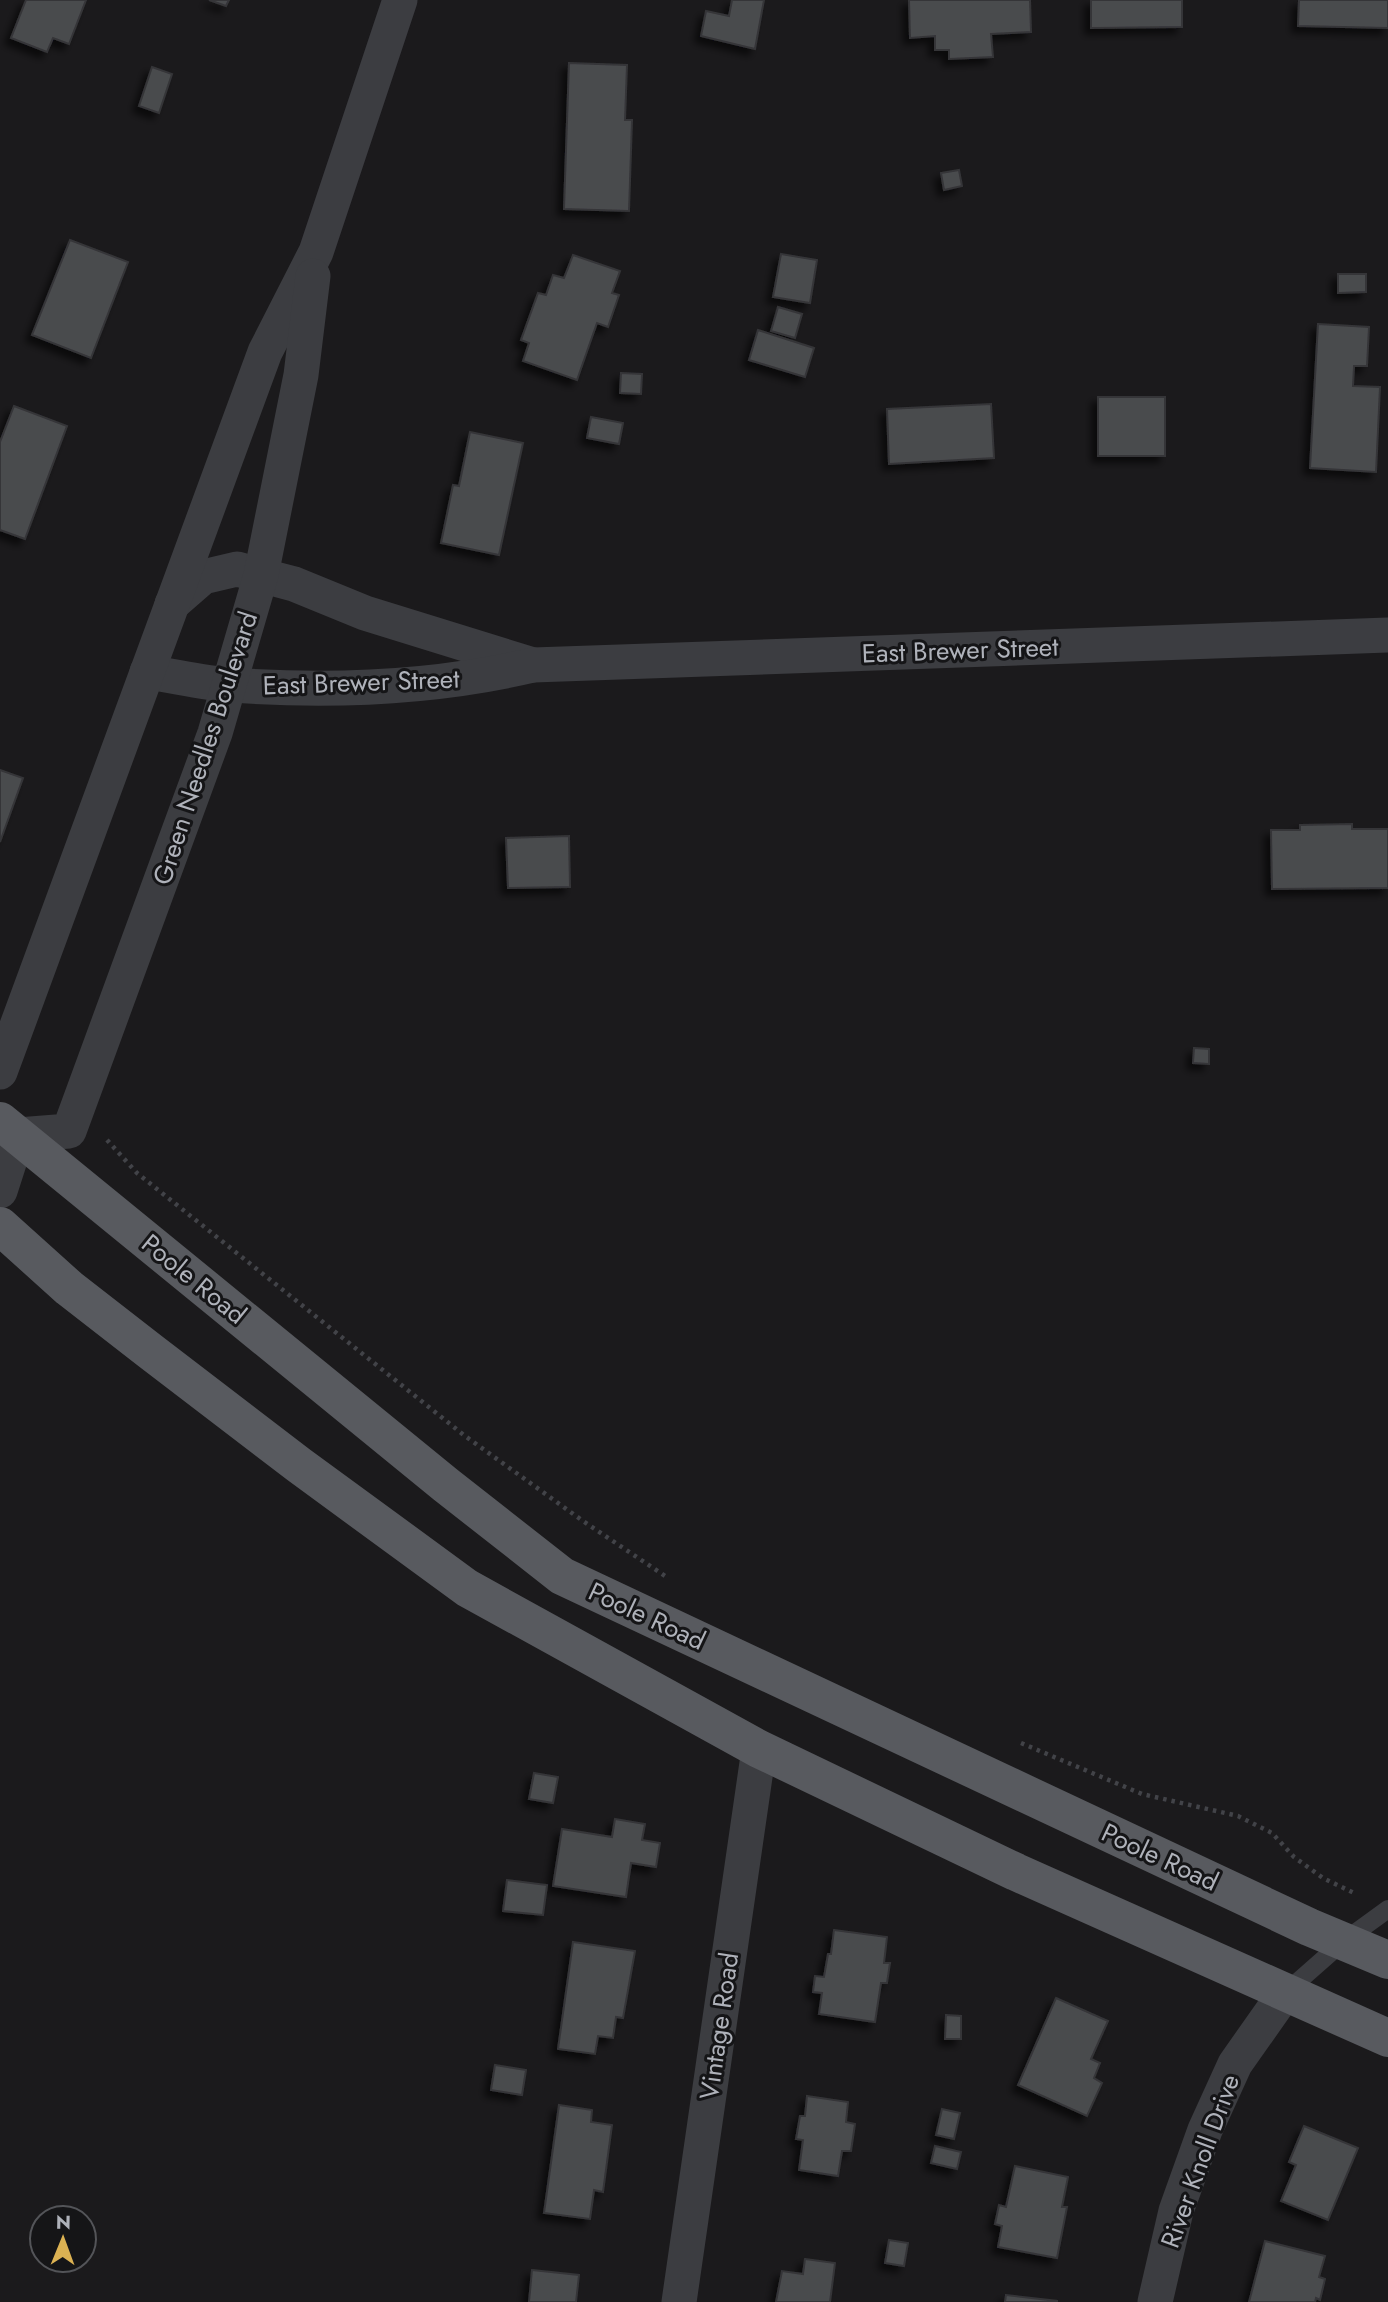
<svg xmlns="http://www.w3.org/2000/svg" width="1388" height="2302" viewBox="0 0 1388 2302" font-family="Jost,sans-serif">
  <defs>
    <filter id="shadow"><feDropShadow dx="-6" dy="6" stdDeviation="3.5" flood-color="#0009"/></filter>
  </defs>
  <rect width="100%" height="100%" fill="#1b1a1c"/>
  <g fill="#4a4b4e" stroke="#353538" stroke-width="2" filter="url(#shadow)">
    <polygon points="26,0 86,0 69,44 53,38 47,52 11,38"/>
    <polygon points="209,0 229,0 226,6"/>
    <polygon points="732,0 764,0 755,49 701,36 706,11 729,16"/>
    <polygon points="909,0 1030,0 1031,32 991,34 993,57 949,59 949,50 935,50 935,36 910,38"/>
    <polygon points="1091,0 1182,0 1182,27 1091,28"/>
    <polygon points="1299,0 1388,0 1388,28 1298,26"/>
    <polygon points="569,63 627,65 625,120 632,120 629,211 564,209"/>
    <polygon points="152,67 172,74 159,113 139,106"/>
    <polygon points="959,170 962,186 944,190 941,173"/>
    <polygon points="70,240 128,262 91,358 32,335"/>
    <polygon points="781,254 817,260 810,303 773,297"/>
    <polygon points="573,255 620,271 612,293 619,295 608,327 597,323 577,380 523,361 529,343 521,340 538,293 546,295 553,275 564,278"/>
    <polygon points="1338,274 1366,274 1366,292 1338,293"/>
    <polygon points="778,307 802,314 795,338 771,331"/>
    <polygon points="1318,324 1369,327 1367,366 1354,366 1353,386 1380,387 1376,472 1310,468"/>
    <polygon points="758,330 814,348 805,377 749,360"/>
    <polygon points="621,373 642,374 641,394 620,393"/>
    <rect x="1098" y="397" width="67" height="59"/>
    <polygon points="991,404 994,458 889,464 887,409"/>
    <polygon points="14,406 67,426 25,539 0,530 0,442"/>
    <polygon points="591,417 623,423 619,444 587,438"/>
    <polygon points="470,432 523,443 499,555 441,543 453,485 459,486"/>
    <polygon points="0,770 23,778 0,842"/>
    <polygon points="1352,824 1352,829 1388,829 1388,888 1272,889 1271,830 1300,830 1300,825"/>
    <polygon points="569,836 570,887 508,888 506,838"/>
    <polygon points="1194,1048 1209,1049 1209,1064 1193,1063"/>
    <polygon points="534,1773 558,1777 553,1803 529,1799"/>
    <polygon points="615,1819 645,1824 642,1840 660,1843 656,1867 631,1863 626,1897 553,1886 562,1829 612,1837"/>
    <polygon points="507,1880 547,1885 543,1915 503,1911"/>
    <polygon points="834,1930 887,1937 884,1963 890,1963 887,1983 881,1983 875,2022 819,2014 822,1993 813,1992 815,1976 824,1977 828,1954 831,1954"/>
    <polygon points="573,1942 635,1951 623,2018 616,2017 613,2038 598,2036 595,2054 558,2049"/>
    <polygon points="1056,1998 1108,2021 1091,2059 1100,2063 1094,2078 1102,2083 1087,2116 1018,2085"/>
    <polygon points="946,2015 961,2016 961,2039 945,2039"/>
    <polygon points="495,2065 526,2070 522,2095 491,2090"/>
    <polygon points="807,2096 848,2102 846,2122 855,2124 851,2151 842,2151 838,2176 799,2170 803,2140 796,2139 800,2116 805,2116"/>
    <polygon points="559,2105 592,2110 591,2122 612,2125 603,2192 594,2190 590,2219 544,2213"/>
    <polygon points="942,2109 960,2113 954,2139 936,2135"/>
    <polygon points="1304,2126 1358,2148 1328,2220 1281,2201 1296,2165 1289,2162"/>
    <polygon points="935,2146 961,2152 957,2169 931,2163"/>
    <polygon points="1015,2166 1068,2177 1062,2207 1067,2207 1057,2258 998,2247 1002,2226 995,2224 999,2205 1006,2207"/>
    <polygon points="889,2240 908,2243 904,2266 885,2263"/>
    <polygon points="1265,2241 1325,2256 1319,2277 1325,2279 1320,2300 1316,2298 1315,2302 1249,2302"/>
    <polygon points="805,2259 835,2263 830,2302 776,2302 782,2271 803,2274"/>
    <polygon points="532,2270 579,2275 576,2302 529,2302"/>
    <polygon points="1006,2295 1057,2301 1057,2302 1005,2302"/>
  </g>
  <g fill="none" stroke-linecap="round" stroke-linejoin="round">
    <g stroke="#424348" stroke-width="4.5" stroke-dasharray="3.5 5" stroke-linecap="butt">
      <polyline points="107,1140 137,1173 465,1436 583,1521 665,1576"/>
      <polyline points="1021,1743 1142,1794 1238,1816 1272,1833 1294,1857 1323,1878 1356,1894"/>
    </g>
    <polyline stroke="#3c3d41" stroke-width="18" points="1285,1993 1344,1941 1388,1909"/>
    <g stroke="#3c3d41" stroke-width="35">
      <polyline points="172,604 203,577 237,569 294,584 365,613 533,665"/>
      <path d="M147,672C175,676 203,683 231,685C331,692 435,688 533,665L1388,635"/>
      <polyline points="0,1072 265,352 316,252 400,0"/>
      <polyline points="18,1135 69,1131 215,733 261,575 301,375 313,276"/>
      <polyline points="0,1191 18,1135"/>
      <polyline points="679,2302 759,1749"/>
      <polyline points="1155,2302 1176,2211 1205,2130 1235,2064 1285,1993"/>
    </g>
    <g stroke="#585a5f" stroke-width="38">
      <polyline points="0,1121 446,1485 562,1576 1309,1927 1388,1960"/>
      <polyline points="0,1226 69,1288 150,1351 299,1465 467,1588 759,1749 1016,1872 1388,2038"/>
    </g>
  </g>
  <g text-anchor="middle" stroke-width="6" stroke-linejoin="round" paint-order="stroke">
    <g font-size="26" fill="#afb2ba" stroke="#151517">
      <text transform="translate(960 650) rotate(-2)" y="9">East Brewer Street</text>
      <text transform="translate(361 682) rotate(-2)" y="9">East Brewer Street</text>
      <text transform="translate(205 748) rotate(-72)" y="9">Green Needles Boulevard</text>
      <text transform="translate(194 1279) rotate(39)" y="9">Poole Road</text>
      <text transform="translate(647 1616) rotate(25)" y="9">Poole Road</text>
      <text transform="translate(1160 1857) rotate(25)" y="9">Poole Road</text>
      <text transform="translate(719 2026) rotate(-82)" y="9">Vintage Road</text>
      <text transform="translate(1200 2161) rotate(-70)" y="9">River Knoll Drive</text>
    </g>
  </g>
  <g transform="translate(63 2239) rotate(1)"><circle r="33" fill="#151517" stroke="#535458" stroke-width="2"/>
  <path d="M0-5L12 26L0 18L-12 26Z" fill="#dcb253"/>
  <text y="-10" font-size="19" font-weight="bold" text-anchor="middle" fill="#afb2ba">N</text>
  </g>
</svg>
